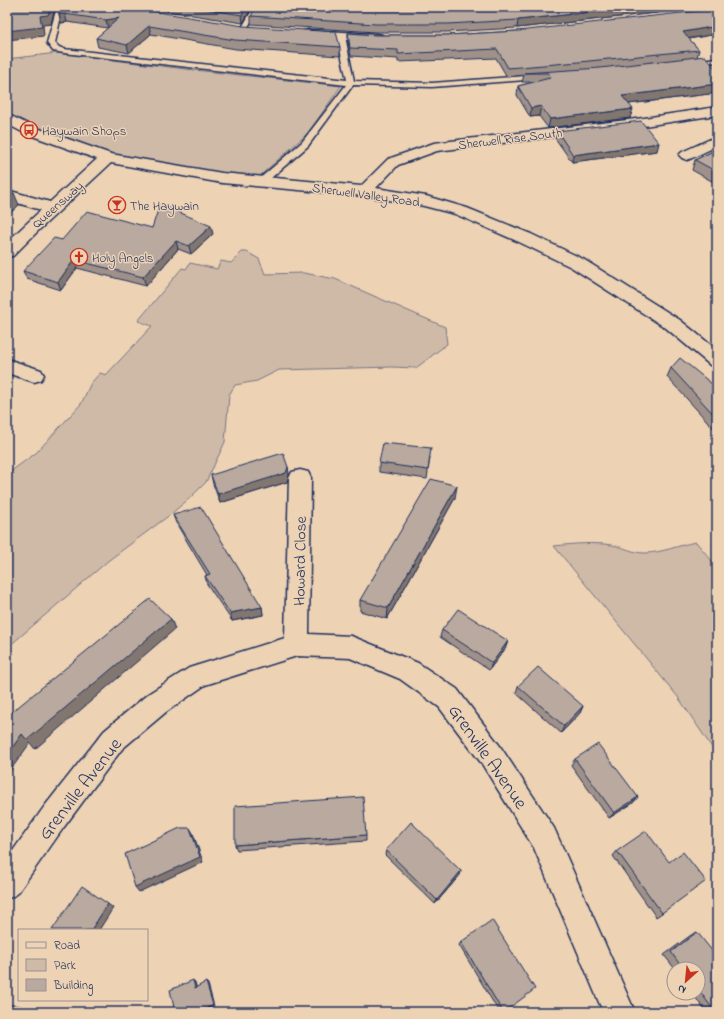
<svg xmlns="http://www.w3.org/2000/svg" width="724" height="1019" viewBox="0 0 724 1019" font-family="'Indie Flower',sans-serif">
  <rect width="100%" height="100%" fill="#edd2b4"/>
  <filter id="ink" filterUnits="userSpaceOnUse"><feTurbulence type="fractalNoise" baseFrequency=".025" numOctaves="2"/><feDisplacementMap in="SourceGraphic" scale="8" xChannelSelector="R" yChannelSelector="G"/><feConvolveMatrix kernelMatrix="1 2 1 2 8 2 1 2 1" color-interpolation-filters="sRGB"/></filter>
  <g filter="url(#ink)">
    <g fill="#cfbaa8" stroke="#757483">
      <polygon points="57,53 185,69 341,86 308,133 254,181 108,158 7,118 7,59"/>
      <polygon points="242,252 247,252 259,259 265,274 304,273 335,279 445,327 447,344 416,368 392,367 279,370 257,381 235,385 229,395 225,442 206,482 191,497 171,514 109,560 7,648 7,474 36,453 81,404 91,383 100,373 106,375 152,326 138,321 182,268 186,269 190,263 217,269 221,261 231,263"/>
      <path d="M696,542L717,567V755L678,697L554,546C574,544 593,542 612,545C624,547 633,553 645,553C662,553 679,545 696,542Z"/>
    </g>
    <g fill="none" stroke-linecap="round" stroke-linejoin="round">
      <defs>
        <g id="lane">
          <polygon points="57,7 63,7 55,43 59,47 64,49 347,80 337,36 341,34 345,36 354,81 432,83 539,75 543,77 539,79 432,87 353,85 308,146 264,184 261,185 257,182 258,180 302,142 346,85 64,53 53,51 47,43"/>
          <polygon points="254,7 260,7 246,30 242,30 241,29"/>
          <polygon points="717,58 717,62 692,65 688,63 692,61"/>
        </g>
        <g id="street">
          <polygon points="308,30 377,34 382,35 383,38 382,41 377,42 303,37 302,34 303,31"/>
          <polygon points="717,107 717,115 644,126 437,151 398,165 376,188 426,196 467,208 531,234 583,259 680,320 717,350 717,367 710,365 666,328 571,267 519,242 455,214 424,206 365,196 222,183 111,163 39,230 13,256 7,257 7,242 41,210 7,200 7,190 50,202 97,159 24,133 7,124 7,114 34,127 111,154 222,173 361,186 388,159 434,143 644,118"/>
          <polygon points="717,136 717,146 692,158 687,160 682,158 679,155 682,152"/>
          <polygon points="7,359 41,370 44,375 41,380 34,382 7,373"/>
          <polygon points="300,470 308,472 311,478 309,634 351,636 418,663 457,689 500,746 554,828 635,1012 603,1012 534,848 482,764 439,707 400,679 350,658 297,656 205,685 166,712 122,749 64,827 17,894 7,899 7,859 44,807 104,731 148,694 189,668 285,638 289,478 292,472"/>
        </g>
      </defs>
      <use href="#lane" stroke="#1b2f5e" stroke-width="3"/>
      <use href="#street" stroke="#1b2f5e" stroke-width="3"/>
      <use href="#lane" fill="#edd2b4" fill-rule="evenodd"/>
      <use href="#street" fill="#edd2b4" fill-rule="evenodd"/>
    </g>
    <g fill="#9f9189" stroke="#1b2f5e">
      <polygon points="60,7 340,47 340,56 236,49 151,34 129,53 98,47 96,38 108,28 67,22 61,23 59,14"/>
      <polygon points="142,7 252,7 243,23"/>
      <polygon points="712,7 517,28 447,32 376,32 251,24 251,16"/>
      <polygon points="518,31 717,34 689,39 699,50 697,57 717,70 717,93 629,104 630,118 548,128 539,116 530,117 517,95 518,86 534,82 522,82 524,75 507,77 496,58 398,62 398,59 351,56 348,42 348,33 376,35 448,35"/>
      <polygon points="557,131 657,151 572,162 555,138"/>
      <polygon points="717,149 717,184 692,170 695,160"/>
      <polygon points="152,228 213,234 191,254 178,249 146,286 77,268 61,290 27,279 23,271 62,240"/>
      <polygon points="671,368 717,388 717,432 667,377"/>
      <polygon points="430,457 427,479 379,472 379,463"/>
      <polygon points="288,467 289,475 287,482 220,503 213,484 211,475"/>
      <polygon points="455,498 387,619 360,611 360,600"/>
      <polygon points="173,515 262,607 263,615 232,621 207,584 205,576 207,575 176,523"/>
      <polygon points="442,630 508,641 505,649 489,670 440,637"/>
      <polygon points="518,686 583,706 580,713 561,733 516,693"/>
      <polygon points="575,759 638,797 633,803 609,818 571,765"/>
      <polygon points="366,835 366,841 237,850 235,845"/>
      <polygon points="386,850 461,871 460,875 435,904 385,855"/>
      <polygon points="617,851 669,862 662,913 656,917 613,856"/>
      <polygon points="697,932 717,1012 706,1012 692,993 698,993 698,969 675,969 664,955 691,935"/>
      <polygon points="461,942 504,1012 499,1012 459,945"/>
    </g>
    <g fill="#82766f" stroke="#1b2f5e">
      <polygon points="51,7 55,7 51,24 43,25 44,36 7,40 7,31 40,16"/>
      <polygon points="246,7 252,7 243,23 242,15"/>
      <polygon points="638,7 712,7 517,28 518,20"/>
      <polygon points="59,14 65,14 67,22 61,23"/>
      <polygon points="119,18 108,28 106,20"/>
      <polygon points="149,26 151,34 129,53 127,45"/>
      <polygon points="717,26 717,34 680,40 683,32"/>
      <polygon points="717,84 717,93 620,105 622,96"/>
      <polygon points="541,106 539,116 530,117 531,108"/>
      <polygon points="633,109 630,118 548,128 550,119"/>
      <polygon points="659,143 657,151 572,162 573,155"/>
      <polygon points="14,193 19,205 7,216 7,200"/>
      <polygon points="211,226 213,234 191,254 189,246"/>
      <polygon points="176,241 178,249 146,286 143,277"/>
      <polygon points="74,260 77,268 61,290 58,282"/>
      <polygon points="288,467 289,475 287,482 220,503 218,494"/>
      <polygon points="457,486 455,498 387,619 388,608"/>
      <polygon points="262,607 263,615 232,621 230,613"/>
      <polygon points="171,619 175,629 35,749 30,743 7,775 7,755 22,734"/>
      <polygon points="508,641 505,649 489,670 492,663"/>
      <polygon points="583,706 580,713 561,733 564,726"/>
      <polygon points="638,797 633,803 609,818 614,813"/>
      <polygon points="190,828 193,833 203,862 139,892 135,887"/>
      <polygon points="461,871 460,875 435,904 437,900"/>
      <polygon points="108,904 113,908 99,930 91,930"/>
      <polygon points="193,980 195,982 197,989 195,988"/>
      <polygon points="206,982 208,984 214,1006 202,1012 198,1012"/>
      <polygon points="31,1008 38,1010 37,1012 29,1012"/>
    </g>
    <g fill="#b9a99f" stroke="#1b2f5e">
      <polygon points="7,7 51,7 48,15 40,16 42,27 7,31"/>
      <polygon points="60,7 128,7 243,26 336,32 340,47 235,40 149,26 127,45 96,38 119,18 106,20 65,14 59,14"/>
      <polygon points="193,7 246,7 242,15"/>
      <polygon points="256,7 638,7 518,20 448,24 376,24 251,16"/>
      <polygon points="717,9 717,26 683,32 699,50 579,62 508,68 497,49 398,54 398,50 350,48 348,33 376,35 448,35 518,31"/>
      <polygon points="705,56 717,70 717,84 622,96 633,109 550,119 541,106 531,108 518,86 550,78 549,73 524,73 600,68"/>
      <polygon points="641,121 659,143 573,155 557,131"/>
      <polygon points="717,149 717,172 695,160"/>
      <polygon points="7,191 14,193 7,200"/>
      <polygon points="160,204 211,226 189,246 176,241 143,277 74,260 58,282 23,271 54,238 62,240 87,211 152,228"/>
      <polygon points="680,358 717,388 717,418 671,368"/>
      <polygon points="383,443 431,448 428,470 379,463"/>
      <polygon points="283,453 288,467 286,473 218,494 211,475"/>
      <polygon points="431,479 457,486 388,608 360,600"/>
      <polygon points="201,507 262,607 230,613 205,576 210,574 173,515"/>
      <polygon points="150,599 171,619 27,740 22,734 7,755 7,716"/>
      <polygon points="458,609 508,641 492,663 442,630"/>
      <polygon points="538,667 583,706 564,726 518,686"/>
      <polygon points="598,744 638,797 614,813 575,759"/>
      <polygon points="363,797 366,835 235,845 235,806"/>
      <polygon points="411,822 461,871 437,900 386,850"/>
      <polygon points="180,828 190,828 200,857 135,887 125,854"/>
      <polygon points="646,831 669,862 683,852 706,881 662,913 617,851"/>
      <polygon points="82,886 108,904 91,930 52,930"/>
      <polygon points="492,920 535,989 504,1012 503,1012 461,942"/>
      <polygon points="697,932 717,957 717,1012 715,1012 698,989 698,969 683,969 671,952"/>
      <polygon points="193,980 195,988 206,982 213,1005 198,1012 175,1012 170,990"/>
      <polygon points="7,1004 31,1008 29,1012 7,1012"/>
    </g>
  </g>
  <defs>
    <symbol id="bus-ring" viewBox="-11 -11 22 22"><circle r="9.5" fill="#edd2b4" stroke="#c8321e" stroke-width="1.5"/><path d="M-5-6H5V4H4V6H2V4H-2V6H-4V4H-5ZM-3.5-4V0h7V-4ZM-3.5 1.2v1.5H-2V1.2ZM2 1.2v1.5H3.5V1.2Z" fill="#c8321e"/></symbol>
    <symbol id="bar-ring" viewBox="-11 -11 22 22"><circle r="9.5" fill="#edd2b4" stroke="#c8321e" stroke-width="1.5"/><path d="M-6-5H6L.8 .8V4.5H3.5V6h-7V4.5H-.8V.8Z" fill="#c8321e"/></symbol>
    <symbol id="church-ring" viewBox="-11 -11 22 22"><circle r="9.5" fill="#edd2b4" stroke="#c8321e" stroke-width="1.5"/><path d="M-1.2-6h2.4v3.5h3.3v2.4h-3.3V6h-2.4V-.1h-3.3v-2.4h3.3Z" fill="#c8321e"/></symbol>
  </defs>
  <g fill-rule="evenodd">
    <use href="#bus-ring" x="19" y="120" width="20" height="20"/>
    <use href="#bar-ring" x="107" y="195" width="20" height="20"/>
    <use href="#church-ring" x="69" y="247" width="20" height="20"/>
  </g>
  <g text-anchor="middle" stroke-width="3" stroke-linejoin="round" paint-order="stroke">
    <g font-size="13" fill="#1b2f5e" stroke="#edd2b4" text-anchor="start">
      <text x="42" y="135">Haywain Shops</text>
      <text x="130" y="210">The Haywain</text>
      <text x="92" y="262">Holy Angels</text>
    </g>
    <g font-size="13" fill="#1b2f5e" stroke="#edd2b4">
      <text transform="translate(510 138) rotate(-7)" y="5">Sherwell Rise South</text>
      <text transform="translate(366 194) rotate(8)" y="5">Sherwell Valley Road</text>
      <text transform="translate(57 204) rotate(-42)" y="5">Queensway</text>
    </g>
    <g font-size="16" fill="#1b2f5e" stroke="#edd2b4">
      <text transform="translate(299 561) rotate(-89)" y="6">Howard Close</text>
    </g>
    <g font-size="19" fill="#1b2f5e" stroke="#edd2b4">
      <text transform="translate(489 756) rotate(55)" y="7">Grenville Avenue</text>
      <text transform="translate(79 788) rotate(-52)" y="7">Grenville Avenue</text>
    </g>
  </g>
  <rect width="724" height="1019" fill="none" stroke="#edd2b4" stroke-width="24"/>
  <rect x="12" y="12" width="700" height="995" fill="none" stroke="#1b2f5e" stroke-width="1.5" filter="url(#ink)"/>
  <rect x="18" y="929" width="130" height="72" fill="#edd2b4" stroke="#999192"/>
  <rect x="26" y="942" width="20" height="6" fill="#edd2b4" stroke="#999192"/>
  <text x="54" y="949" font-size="12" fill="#1b2f5e">Road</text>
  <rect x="26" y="959" width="20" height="12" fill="#cfbaa8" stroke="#999192"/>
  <text x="54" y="969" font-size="12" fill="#1b2f5e">Park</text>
  <rect x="26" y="979" width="20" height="12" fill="#b9a99f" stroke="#999192"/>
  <text x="54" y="989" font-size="12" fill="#1b2f5e">Building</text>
  <g transform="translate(686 981) rotate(207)"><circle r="19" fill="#edd2b4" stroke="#999192"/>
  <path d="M0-3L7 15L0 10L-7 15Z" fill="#c8321e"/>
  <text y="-6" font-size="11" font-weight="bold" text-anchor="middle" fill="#1b2f5e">N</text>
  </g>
</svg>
